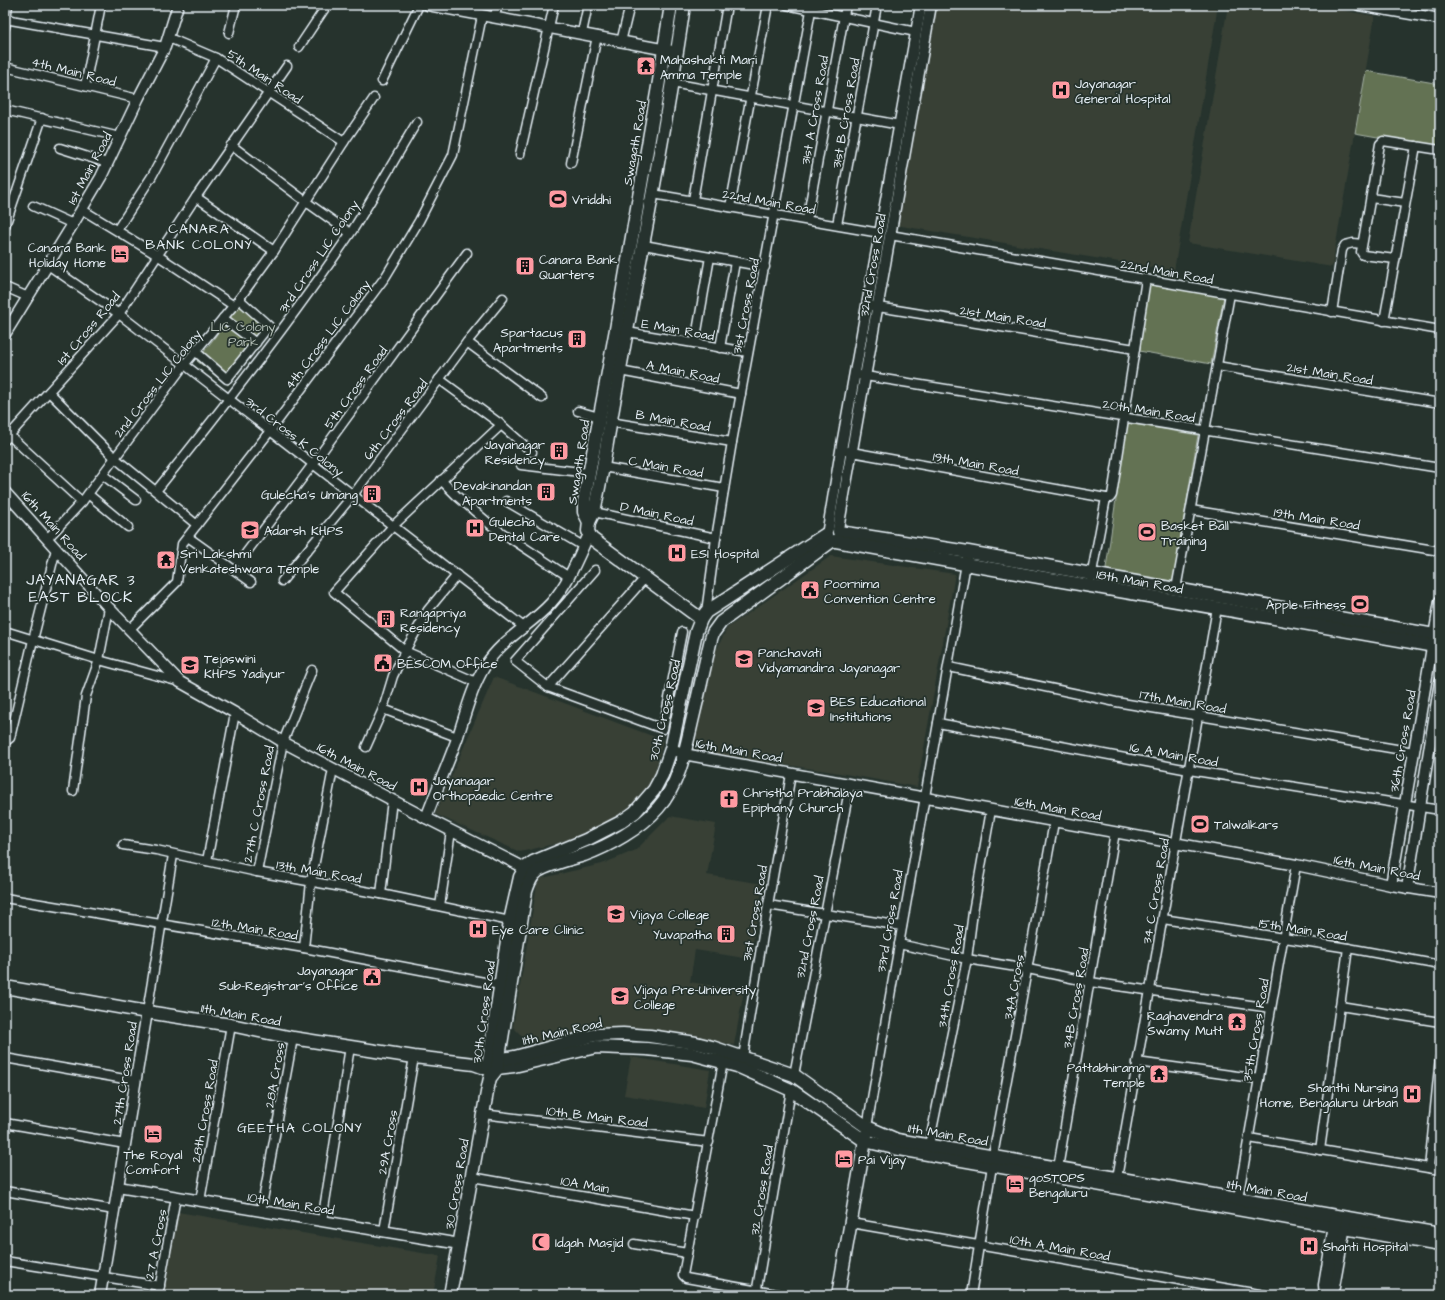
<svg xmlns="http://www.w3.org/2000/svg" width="1445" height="1300" viewBox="0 0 1445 1300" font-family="'Architects Daughter',sans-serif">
  <rect width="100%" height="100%" fill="#26332d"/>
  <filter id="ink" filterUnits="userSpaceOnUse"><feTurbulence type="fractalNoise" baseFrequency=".025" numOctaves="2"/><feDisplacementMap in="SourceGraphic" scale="8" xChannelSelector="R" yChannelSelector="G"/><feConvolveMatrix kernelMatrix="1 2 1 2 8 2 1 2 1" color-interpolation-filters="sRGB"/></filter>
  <g filter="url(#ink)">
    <g fill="#374036">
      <polygon points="934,5 1218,5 1174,271 895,225"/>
      <polygon points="1228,5 1312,5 1375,16 1332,267 1188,243"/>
      <polygon points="831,556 955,574 917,787 834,772 691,751 709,665 727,628"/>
      <polygon points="494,677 663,740 656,770 651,785 640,800 626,813 592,831 559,843 520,852 435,814"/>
      <polygon points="670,816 716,824 707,875 763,884 750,959 695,950 690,982 744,991 734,1045 651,1029 627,1029 585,1031 530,1044 513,1027 538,879 602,864 636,850"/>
      <polygon points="631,1057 710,1070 704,1108 624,1095"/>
      <polygon points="178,1212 440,1256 433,1295 164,1295"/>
    </g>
    <g fill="#647253" stroke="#a6b2a6">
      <polygon points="1366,71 1440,84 1440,148 1355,133"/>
      <polygon points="1149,285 1224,296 1211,364 1139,351"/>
      <polygon points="242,301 275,326 228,385 197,361"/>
      <polygon points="1127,423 1198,435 1172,588 1105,575"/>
    </g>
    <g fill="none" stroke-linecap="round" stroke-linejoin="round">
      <defs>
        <g id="minor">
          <polyline points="787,5 916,32"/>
          <polyline points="494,18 498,5"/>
          <polyline points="5,19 165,47"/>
          <polyline points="5,27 8,5"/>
          <polyline points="229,33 236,5"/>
          <polyline points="582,33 588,5"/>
          <polyline points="169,38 216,58 344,142"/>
          <polyline points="621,42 630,5"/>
          <polyline points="299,47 327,5"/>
          <polyline points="5,67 138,99"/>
          <polyline points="382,81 419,5"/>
          <polyline points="672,83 900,125"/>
          <polyline points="85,86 101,5"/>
          <polyline points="5,110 120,137"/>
          <polyline points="231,145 305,201 350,233"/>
          <polyline points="60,148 107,163"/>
          <polyline points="520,154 554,5"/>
          <polyline points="571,163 597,36"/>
          <polyline points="653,194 880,233"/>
          <polyline points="196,197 274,251"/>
          <polyline points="1371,198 1405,203"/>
          <polyline points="693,200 727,5"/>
          <polyline points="33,206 73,224"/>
          <polyline points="730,207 768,5"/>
          <polyline points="81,209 157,255 234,306"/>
          <polyline points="807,220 846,5"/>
          <polyline points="837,225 877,5"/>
          <polyline points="5,226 42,118"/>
          <polyline points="117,230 152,176 216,58"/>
          <polyline points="890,235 1440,330"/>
          <polyline points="644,245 765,267"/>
          <polyline points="1395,259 1363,255 1361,252 1380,144 1383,141 1440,150"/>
          <polyline points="48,265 119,314 525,628"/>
          <polyline points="5,287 28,297"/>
          <polyline points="872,306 1135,349"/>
          <polyline points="1332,312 1342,250 1345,245 1353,243 1362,244"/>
          <polyline points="223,318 256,343"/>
          <polyline points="1384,321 1416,146"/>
          <polyline points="627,332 748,352"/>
          <polyline points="467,342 503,298"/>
          <polyline points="695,343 710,257"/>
          <polyline points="720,348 735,262"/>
          <polyline points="195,351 227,379 269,326 239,299"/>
          <polyline points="1217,366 1440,403"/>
          <polyline points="620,371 741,394"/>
          <polyline points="859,375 1440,468"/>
          <polyline points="439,379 499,423 500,426 393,526 334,592 405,651 476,682"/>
          <polyline points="49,392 115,458 197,525"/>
          <polyline points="578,411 599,417"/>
          <polyline points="610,422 732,442"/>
          <polyline points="499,423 532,452"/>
          <polyline points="9,435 82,502"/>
          <polyline points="5,440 119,314 196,197 287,66"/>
          <polyline points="846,451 1106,498"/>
          <polyline points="521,465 589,473"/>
          <polyline points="603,467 724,488"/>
          <polyline points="103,475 136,500"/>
          <polyline points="441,480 458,497 492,526 569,577"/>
          <path d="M156,491C224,407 291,321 352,231C375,195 395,158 417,122"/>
          <polyline points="88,494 128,527"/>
          <polyline points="1106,498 1110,498 1112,495 1146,279"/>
          <polyline points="506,501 583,546"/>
          <polyline points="1191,510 1440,551"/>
          <polyline points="594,512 716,538"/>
          <polyline points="188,537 251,582"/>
          <polyline points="47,539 82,502 184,365 239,299 274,251 344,142 374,98"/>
          <polyline points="246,553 313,464 467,253"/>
          <polyline points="595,570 515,661 548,687 663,729 682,632"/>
          <polyline points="1091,578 1106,498"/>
          <polyline points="282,581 353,495 467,342 542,398"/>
          <polyline points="1176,589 1230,294"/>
          <polyline points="706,612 716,538 732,442 812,5"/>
          <polyline points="129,630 177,582 182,544 270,431 386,276 419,221 453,155 482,16"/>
          <polyline points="5,631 99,660 180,682"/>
          <polyline points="949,667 1116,702 1414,752"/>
          <polyline points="548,687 645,578"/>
          <polyline points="383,709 457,737"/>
          <polyline points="938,723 1189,770 1440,810"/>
          <polyline points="5,742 10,738 33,640 56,549"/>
          <polyline points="366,747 383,709 393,676 405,651 428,610 457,575"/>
          <polyline points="73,791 86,696 99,660 109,608"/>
          <polyline points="123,845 156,850 257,872 381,894 510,921"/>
          <polyline points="207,861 235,713"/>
          <polyline points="257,872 283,742 312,670"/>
          <polyline points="381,894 392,800"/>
          <polyline points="5,898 304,948 500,985"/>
          <polyline points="768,905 902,926"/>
          <polyline points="440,906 451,831"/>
          <polyline points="1163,919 1348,948 1440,965"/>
          <polyline points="899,944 967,959 1028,969 1090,982 1271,1008"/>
          <polyline points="304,948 311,882 333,769"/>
          <polyline points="1340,1006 1440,1022"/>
          <polyline points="147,1012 173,855"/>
          <polyline points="743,1057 768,905 791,774"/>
          <polyline points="5,1058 136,1081"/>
          <polyline points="723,1062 683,1275 686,1278 782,1295"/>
          <polyline points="1137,1062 1259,1079"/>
          <polyline points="794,1075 850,785"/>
          <polyline points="483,1114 709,1142"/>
          <polyline points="5,1123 125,1144"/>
          <polyline points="867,1127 968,552"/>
          <polyline points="1249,1138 1440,1170"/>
          <polyline points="929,1145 967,959 973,912 991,810"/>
          <polyline points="1320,1150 1348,948"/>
          <polyline points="993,1156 1054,822"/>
          <polyline points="1058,1168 1115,832"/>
          <polyline points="1429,1168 1440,1057"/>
          <polyline points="472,1177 695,1216"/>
          <polyline points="1117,1178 1217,608"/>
          <polyline points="5,1191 114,1210"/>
          <polyline points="1238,1199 1296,865"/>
          <polyline points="200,1201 231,1025"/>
          <polyline points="261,1211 293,1038"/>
          <polyline points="322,1221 350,1047"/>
          <polyline points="851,1223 1265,1295"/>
          <polyline points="384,1231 414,1057"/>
          <polyline points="634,1244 687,1253"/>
          <polyline points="5,1261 160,1286"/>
          <polyline points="756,1294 791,1090"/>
          <polyline points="158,1295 176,1197"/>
          <polyline points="971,1295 992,1166"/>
        </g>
        <g id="tertiary">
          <polyline points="428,5 672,51"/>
          <polyline points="1359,5 1440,19"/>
          <polyline points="5,334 73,224 101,177 138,99 165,47 178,5"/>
          <polyline points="5,492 109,608 180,682 235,713 283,742 426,818 525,868"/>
          <polyline points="828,529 841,450 921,5"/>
          <polyline points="838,529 931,5"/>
          <polyline points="671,749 689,755 1296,865 1391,885 1440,893"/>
          <path d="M426,818C436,791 448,764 458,736C466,712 472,687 485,666C502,639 530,626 551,603C568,584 578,558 589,534"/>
          <polyline points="1391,885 1440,601"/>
          <polyline points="1407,888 1440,682"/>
          <polyline points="118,1187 460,1244"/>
          <polyline points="100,1295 147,1012"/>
        </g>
        <g id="secondary">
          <path d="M684,5C662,160 628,313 603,467L594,512L589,522L588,531L591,538L701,619"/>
          <polyline points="589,522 584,512 584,501 616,329 659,81 671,5"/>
          <polyline points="839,532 968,552 1440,636"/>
          <polyline points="836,541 965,564 1440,647"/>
          <polyline points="5,987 147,1012 231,1025 293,1038 414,1057 474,1064 488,1069 514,1066 596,1047 647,1049 692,1054 737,1066 791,1090 865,1141 894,1148 1440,1245"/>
          <polyline points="490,1061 515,1057 595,1035 623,1034 650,1036 696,1043 712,1047 794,1075 867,1127 897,1140 1440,1234"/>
          <polyline points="488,1067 510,921 520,877 525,868 533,862 586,840 621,822 635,812 654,790 662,775 671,749 696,632 701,619 706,612 826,534"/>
          <polyline points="1333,1287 1345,1221"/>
          <path d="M450,1295L488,1087L490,1078L497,1069L526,891C529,883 531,876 538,871C549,864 571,859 584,855C609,846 641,828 658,808C681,782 686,746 694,713C700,688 705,664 711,639L713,633L721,622L832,541"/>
          <polyline points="838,1295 866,1135"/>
          <polyline points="1326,1295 1325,1285 1336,1220"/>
        </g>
      </defs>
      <use href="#minor" stroke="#e8f1f8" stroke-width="11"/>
      <use href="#tertiary" stroke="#e8f1f8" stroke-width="13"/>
      <use href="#secondary" stroke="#e8f1f8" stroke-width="15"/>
      <use href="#minor" stroke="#26332d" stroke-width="8"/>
      <use href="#tertiary" stroke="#26332d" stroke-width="10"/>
      <use href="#secondary" stroke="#26332d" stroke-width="12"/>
    </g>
  </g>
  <defs>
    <symbol id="temple-square" viewBox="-11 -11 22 22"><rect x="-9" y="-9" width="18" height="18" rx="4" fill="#ff9aa2" stroke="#26332d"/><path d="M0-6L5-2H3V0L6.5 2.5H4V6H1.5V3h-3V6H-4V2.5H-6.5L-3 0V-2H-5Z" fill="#111"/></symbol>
    <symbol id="hospital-square" viewBox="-11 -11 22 22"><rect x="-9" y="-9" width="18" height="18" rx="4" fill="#ff9aa2" stroke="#26332d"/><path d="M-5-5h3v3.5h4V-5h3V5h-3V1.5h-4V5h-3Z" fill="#111"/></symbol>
    <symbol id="stadium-square" viewBox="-11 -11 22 22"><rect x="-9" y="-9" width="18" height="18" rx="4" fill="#ff9aa2" stroke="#26332d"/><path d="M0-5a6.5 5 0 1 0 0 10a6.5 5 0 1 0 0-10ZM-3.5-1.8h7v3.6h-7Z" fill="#111"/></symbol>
    <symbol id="hotel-square" viewBox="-11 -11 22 22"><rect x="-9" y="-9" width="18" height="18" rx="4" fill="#ff9aa2" stroke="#26332d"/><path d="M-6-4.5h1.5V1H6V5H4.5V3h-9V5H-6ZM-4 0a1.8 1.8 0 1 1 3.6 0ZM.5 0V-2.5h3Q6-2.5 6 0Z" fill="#111"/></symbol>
    <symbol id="building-square" viewBox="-11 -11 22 22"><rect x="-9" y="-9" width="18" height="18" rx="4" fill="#ff9aa2" stroke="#26332d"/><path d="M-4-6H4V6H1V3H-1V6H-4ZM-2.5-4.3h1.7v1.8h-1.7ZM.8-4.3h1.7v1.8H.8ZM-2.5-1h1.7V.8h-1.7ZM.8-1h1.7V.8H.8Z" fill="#111"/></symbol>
    <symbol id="school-square" viewBox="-11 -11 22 22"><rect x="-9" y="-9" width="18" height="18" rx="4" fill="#ff9aa2" stroke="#26332d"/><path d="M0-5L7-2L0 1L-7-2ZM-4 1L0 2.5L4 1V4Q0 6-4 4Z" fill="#111"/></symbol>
    <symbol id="civic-square" viewBox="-11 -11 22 22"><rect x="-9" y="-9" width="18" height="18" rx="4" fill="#ff9aa2" stroke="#26332d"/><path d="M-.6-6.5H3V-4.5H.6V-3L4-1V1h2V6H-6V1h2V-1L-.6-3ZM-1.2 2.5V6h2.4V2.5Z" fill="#111"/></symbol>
    <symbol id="university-square" viewBox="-11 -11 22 22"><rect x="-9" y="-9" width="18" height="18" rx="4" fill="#ff9aa2" stroke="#26332d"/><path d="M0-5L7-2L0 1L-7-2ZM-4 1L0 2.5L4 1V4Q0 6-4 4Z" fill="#111"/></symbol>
    <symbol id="church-square" viewBox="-11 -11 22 22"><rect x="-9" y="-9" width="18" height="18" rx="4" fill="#ff9aa2" stroke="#26332d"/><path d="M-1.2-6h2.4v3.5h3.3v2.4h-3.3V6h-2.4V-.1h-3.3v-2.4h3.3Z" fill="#111"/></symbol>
    <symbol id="mosque-square" viewBox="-11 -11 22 22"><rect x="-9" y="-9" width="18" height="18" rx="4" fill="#ff9aa2" stroke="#26332d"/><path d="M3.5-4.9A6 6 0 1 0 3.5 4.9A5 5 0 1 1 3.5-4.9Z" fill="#111"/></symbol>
  </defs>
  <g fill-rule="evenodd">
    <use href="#temple-square" x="635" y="55" width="22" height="22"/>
    <use href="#hospital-square" x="1050" y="79" width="22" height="22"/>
    <use href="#stadium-square" x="547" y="188" width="22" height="22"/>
    <use href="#hotel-square" x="109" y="243" width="22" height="22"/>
    <use href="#building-square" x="514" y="255" width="22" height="22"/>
    <use href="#building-square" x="566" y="328" width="22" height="22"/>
    <use href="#building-square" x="548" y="440" width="22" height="22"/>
    <use href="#building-square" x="535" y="481" width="22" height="22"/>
    <use href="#building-square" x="361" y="483" width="22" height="22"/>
    <use href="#hospital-square" x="464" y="517" width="22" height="22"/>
    <use href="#school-square" x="239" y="519" width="22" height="22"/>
    <use href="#stadium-square" x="1136" y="521" width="22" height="22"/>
    <use href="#hospital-square" x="666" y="542" width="22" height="22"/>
    <use href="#temple-square" x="155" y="549" width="22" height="22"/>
    <use href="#civic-square" x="799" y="579" width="22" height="22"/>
    <use href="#stadium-square" x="1349" y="593" width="22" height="22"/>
    <use href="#building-square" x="375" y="608" width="22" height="22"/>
    <use href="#school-square" x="733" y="648" width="22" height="22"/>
    <use href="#civic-square" x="372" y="652" width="22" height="22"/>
    <use href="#school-square" x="179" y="654" width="22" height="22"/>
    <use href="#university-square" x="805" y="697" width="22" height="22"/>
    <use href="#hospital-square" x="408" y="776" width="22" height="22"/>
    <use href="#church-square" x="718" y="788" width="22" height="22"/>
    <use href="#stadium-square" x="1189" y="813" width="22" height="22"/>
    <use href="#university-square" x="605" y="903" width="22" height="22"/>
    <use href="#hospital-square" x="467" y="918" width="22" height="22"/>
    <use href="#building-square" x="715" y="923" width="22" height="22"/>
    <use href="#civic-square" x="361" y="966" width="22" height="22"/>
    <use href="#university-square" x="609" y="985" width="22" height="22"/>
    <use href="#temple-square" x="1226" y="1011" width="22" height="22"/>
    <use href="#temple-square" x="1148" y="1063" width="22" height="22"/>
    <use href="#hospital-square" x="1401" y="1083" width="22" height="22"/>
    <use href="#hotel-square" x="142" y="1123" width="22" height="22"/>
    <use href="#hotel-square" x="833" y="1148" width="22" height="22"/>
    <use href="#hotel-square" x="1004" y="1173" width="22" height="22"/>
    <use href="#mosque-square" x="530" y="1231" width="22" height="22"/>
    <use href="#hospital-square" x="1298" y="1235" width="22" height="22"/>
  </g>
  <g text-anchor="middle" stroke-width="3.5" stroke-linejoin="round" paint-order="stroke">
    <g font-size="13" fill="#e8f1f8" stroke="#26332d" text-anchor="start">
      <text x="660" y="64">Mahashakti Mari<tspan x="660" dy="15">Amma Temple</tspan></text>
      <text x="1075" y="88">Jayanagar<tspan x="1075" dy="15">General Hospital</tspan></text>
      <text x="572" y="204">Vriddhi</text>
      <text x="106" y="252" text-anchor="end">Canara Bank<tspan x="106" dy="15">Holiday Home</tspan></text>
      <text x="539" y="264">Canara Bank<tspan x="539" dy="15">Quarters</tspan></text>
      <text x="563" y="337" text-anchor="end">Spartacus<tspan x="563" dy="15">Apartments</tspan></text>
      <text x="545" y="449" text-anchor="end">Jayanagar<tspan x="545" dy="15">Residency</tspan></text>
      <text x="532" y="490" text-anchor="end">Devakinandan<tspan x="532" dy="15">Apartments</tspan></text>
      <text x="358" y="499" text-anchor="end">Gulecha's Umang</text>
      <text x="489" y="526">Gulecha<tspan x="489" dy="15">Dental Care</tspan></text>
      <text x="1161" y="530">Basket Ball<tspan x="1161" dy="15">Training</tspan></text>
      <text x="264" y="535">Adarsh KHPS</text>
      <text x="180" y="558">Sri Lakshmi<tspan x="180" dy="15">Venkateshwara Temple</tspan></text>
      <text x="691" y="558">ESI Hospital</text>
      <text x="824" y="588">Poornima<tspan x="824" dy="15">Convention Centre</tspan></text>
      <text x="1346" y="609" text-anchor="end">Apple Fitness</text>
      <text x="400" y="617">Rangapriya<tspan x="400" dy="15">Residency</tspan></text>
      <text x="758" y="657">Panchavati<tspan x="758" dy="15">Vidyamandira Jayanagar</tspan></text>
      <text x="204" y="663">Tejaswini<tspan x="204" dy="15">KHPS Yadiyur</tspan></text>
      <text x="397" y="668">BESCOM Office</text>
      <text x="830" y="706">BES Educational<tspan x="830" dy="15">Institutions</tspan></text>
      <text x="433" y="785">Jayanagar<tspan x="433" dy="15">Orthopaedic Centre</tspan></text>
      <text x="743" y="797">Christha Prabhalaya<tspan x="743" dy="15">Epiphany Church</tspan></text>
      <text x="1214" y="829">Talwalkars</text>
      <text x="630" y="919">Vijaya College</text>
      <text x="492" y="934">Eye Care Clinic</text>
      <text x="712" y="939" text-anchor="end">Yuvapatha</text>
      <text x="358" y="975" text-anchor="end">Jayanagar<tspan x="358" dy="15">Sub-Registrar's Office</tspan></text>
      <text x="634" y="994">Vijaya Pre-University<tspan x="634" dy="15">College</tspan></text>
      <text x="1223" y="1020" text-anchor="end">Raghavendra<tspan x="1223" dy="15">Swamy Mutt</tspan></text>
      <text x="1145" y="1072" text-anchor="end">Pattabhirama<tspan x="1145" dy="15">Temple</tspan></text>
      <text x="1398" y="1092" text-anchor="end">Shanthi Nursing<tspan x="1398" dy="15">Home, Bengaluru Urban</tspan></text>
      <text x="153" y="1159" text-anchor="middle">The Royal<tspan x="153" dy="15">Comfort</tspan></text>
      <text x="858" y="1164">Pai Vijay</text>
      <text x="1029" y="1182">goSTOPS<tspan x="1029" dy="15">Bengaluru</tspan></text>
      <text x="555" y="1247">Idgah Masjid</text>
      <text x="1323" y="1251">Shanti Hospital</text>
    </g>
    <g font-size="13" fill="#e8f1f8" stroke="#26332d">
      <text transform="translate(74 71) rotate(14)" y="5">4th Main Road</text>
      <text transform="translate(265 76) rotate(34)" y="5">5th Main Road</text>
      <text transform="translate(814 110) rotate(-80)" y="5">31st A Cross Road</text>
      <text transform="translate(845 113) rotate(-80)" y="5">31st B Cross Road</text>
      <text transform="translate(634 143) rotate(-80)" y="5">Swagath Road</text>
      <text transform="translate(89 168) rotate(-62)" y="5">1st Main Road</text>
      <text transform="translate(769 201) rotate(10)" y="5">22nd Main Road</text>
      <text transform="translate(318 256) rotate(-56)" y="5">3rd Cross LIC Colony</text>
      <text transform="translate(872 265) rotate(-80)" y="5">32nd Cross Road</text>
      <text transform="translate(1167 271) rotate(10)" y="5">22nd Main Road</text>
      <text transform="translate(745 306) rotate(-79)" y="5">31st Cross Road</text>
      <text transform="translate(1003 316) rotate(9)" y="5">21st Main Road</text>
      <text transform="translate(88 328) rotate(-50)" y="5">1st Cross Road</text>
      <text transform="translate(678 329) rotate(10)" y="5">E Main Road</text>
      <text transform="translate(327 334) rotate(-53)" y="5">4th Cross LIC Colony</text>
      <text transform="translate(683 371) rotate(11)" y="5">A Main Road</text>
      <text transform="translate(1330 373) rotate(9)" y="5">21st Main Road</text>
      <text transform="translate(157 383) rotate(-52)" y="5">2nd Cross LIC Colony</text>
      <text transform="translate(355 387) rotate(-54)" y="5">5th Cross Road</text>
      <text transform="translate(1149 410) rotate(9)" y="5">20th Main Road</text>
      <text transform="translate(395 419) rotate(-53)" y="5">6th Cross Road</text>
      <text transform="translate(673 420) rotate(10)" y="5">B Main Road</text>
      <text transform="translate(295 436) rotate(38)" y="5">3rd Cross K Colony</text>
      <text transform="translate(578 462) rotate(-81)" y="5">Swagath Road</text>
      <text transform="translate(976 463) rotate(10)" y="5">19th Main Road</text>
      <text transform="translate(666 466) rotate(10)" y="5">C Main Road</text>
      <text transform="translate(657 513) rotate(12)" y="5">D Main Road</text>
      <text transform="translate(1317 518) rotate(9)" y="5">19th Main Road</text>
      <text transform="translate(54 525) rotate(48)" y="5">16th Main Road</text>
      <text transform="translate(1140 581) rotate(10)" y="5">18th Main Road</text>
      <text transform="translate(1183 701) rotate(10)" y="5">17th Main Road</text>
      <text transform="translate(664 710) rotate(-77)" y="5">30th Cross Road</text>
      <text transform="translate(1402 741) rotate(-80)" y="5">36th Cross Road</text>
      <text transform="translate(739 750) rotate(10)" y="5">16th Main Road</text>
      <text transform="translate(1174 754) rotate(10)" y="5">16 A Main Road</text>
      <text transform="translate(357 766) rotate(28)" y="5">16th Main Road</text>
      <text transform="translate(258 804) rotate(-79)" y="5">27th C Cross Road</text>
      <text transform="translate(1058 808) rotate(10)" y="5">16th Main Road</text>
      <text transform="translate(1377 867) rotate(11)" y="5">16th Main Road</text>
      <text transform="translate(319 871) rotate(10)" y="5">13th Main Road</text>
      <text transform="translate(1155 891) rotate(-80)" y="5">34 C Cross Road</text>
      <text transform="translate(754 913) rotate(-80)" y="5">31st Cross Road</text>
      <text transform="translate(889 921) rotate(-80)" y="5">33rd Cross Road</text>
      <text transform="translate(809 927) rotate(-79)" y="5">32nd Cross Road</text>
      <text transform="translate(255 928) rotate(9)" y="5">12th Main Road</text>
      <text transform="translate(1303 929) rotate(9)" y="5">15th Main Road</text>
      <text transform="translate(950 976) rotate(-80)" y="5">34th Cross Road</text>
      <text transform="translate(1013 987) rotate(-79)" y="5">34A Cross</text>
      <text transform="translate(1075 998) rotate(-80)" y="5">34B Cross Road</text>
      <text transform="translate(483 1012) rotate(-82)" y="5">30th Cross Road</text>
      <text transform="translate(241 1014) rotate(10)" y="5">11th Main Road</text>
      <text transform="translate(1255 1030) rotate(-80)" y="5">35th Cross Road</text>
      <text transform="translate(562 1031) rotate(-13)" y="5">11th Main Road</text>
      <text transform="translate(124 1073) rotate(-81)" y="5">27th Cross Road</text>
      <text transform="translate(274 1075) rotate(-80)" y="5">28A Cross</text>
      <text transform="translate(204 1111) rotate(-80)" y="5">28th Cross Road</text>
      <text transform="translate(597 1116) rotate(7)" y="5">10th B Main Road</text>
      <text transform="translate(948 1134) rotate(10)" y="5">11th Main Road</text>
      <text transform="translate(387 1142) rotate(-80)" y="5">29A Cross</text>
      <text transform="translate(456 1184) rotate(-80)" y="5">30 Cross Road</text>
      <text transform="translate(585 1184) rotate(10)" y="5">10A Main</text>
      <text transform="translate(761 1190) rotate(-81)" y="5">32 Cross Road</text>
      <text transform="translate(1267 1190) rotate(10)" y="5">11th Main Road</text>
      <text transform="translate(291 1203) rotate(9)" y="5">10th Main Road</text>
      <text transform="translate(155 1244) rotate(-79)" y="5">27 A Cross</text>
      <text transform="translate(1060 1247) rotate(10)" y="5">10th A Main Road</text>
    </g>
    <g font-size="13" fill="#b3beb6" stroke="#26332d">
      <text x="243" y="331">LIC Colony<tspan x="243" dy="15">Park</tspan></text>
    </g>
    <g font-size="14" letter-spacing="1" fill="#e8f1f8" stroke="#26332d">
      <text x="199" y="233">CANARA<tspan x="199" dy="16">BANK COLONY</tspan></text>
      <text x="300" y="1132">GEETHA COLONY</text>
    </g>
    <g font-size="15" letter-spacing="1" fill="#e8f1f8" stroke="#26332d">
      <text x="81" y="585">JAYANAGAR 3<tspan x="81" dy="17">EAST BLOCK</tspan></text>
    </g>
  </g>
  <rect width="1445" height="1300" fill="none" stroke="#26332d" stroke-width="20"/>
  <rect x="10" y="10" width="1425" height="1280" fill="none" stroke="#e8f1f8" stroke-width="1.5" filter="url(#ink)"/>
</svg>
